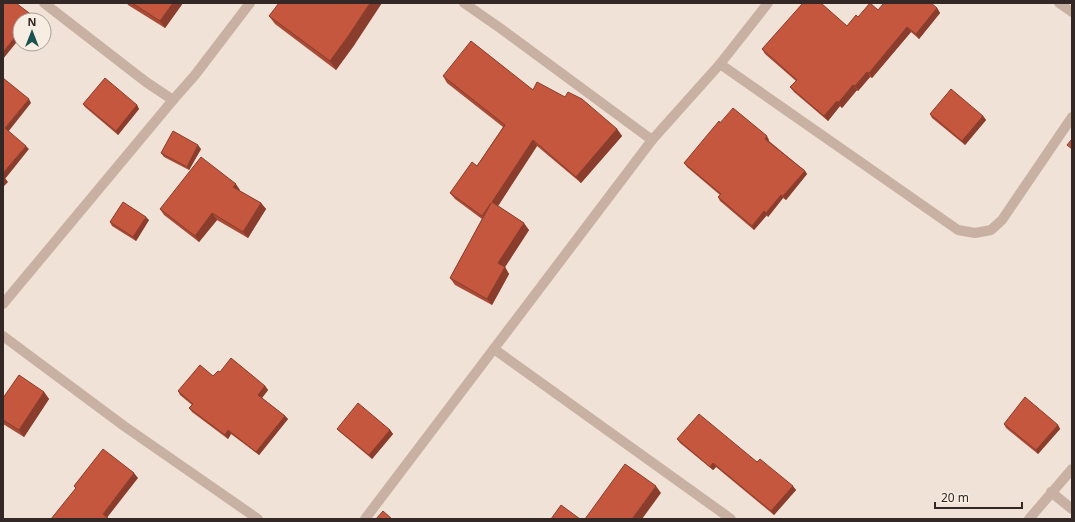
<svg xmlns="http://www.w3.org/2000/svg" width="1075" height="522" viewBox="0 0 1075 522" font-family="'Noto Sans',sans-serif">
  <rect width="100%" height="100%" fill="#f0e2d6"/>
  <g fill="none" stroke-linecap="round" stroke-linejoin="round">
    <g stroke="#c8b1a3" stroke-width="10">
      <polyline points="44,3 146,82 173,100 195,75 250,3"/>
      <polyline points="464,3 500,28 652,140"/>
      <polyline points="1059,3 1072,12"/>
      <polyline points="720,64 958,230 975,233 991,230 1002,220 1072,117"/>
      <polyline points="3,304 173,100"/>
      <polyline points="3,336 124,426 258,519"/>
      <polyline points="494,349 731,519"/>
      <polyline points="1051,492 1072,509"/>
      <polyline points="365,519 652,140 720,64 768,3"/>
      <polyline points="1029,519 1072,469"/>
    </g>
  </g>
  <g fill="#a94b36">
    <polygon points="127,3 183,3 165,28 128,5"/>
    <polygon points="937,8 940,13 919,39 911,32 872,78 870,77 858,91 857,90 842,108 840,106 828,121 794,92 790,87 796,81 765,54 762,49 847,26 858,17 878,10"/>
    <polygon points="269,16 355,44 336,70 275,24"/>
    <polygon points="443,76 533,90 617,129 622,136 581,183 537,146 498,206 529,230 505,267 509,274 492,305 455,285 450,278 482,219 455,199 450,193 477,166 503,127 447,83"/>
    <polygon points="83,104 137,105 139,109 118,135 85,107"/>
    <polygon points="930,114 983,116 986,120 965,145 932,118"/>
    <polygon points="720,123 769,140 769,141 805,171 807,174 786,200 783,198 768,217 767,215 754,230 720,201 718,197 720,195 687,167 684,163"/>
    <polygon points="201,149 189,170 164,157 161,153"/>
    <polygon points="240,190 240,191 261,203 266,209 248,238 217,220 199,242 164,215 160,209"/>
    <polygon points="149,220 136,241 112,226 110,222"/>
    <polygon points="220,372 265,386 268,390 262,398 285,416 288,419 259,455 231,434 228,439 192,412 189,408 192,405 180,395 178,391 213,376"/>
    <polygon points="44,392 49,399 24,437 3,424 3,398"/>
    <polygon points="1004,424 1058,425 1060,429 1038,454 1006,428"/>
    <polygon points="337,429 390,430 393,434 372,459 340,432"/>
    <polygon points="677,439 757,462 796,490 774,515 716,467 713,470 680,443"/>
  </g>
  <g fill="#8a3d2c">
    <polygon points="173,3 183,3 165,28 160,21"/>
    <polygon points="370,3 382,3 355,44 336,70 330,61"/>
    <polygon points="937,8 940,13 919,39 916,34"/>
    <polygon points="33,16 35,20 29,20"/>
    <polygon points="907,27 911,32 872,78 869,73"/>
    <polygon points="20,31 20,38 3,59 3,52"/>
    <polygon points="867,72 870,77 858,91 855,86"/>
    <polygon points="853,85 857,90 842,108 838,103"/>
    <polygon points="29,99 31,103 8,132 5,128"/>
    <polygon points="837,101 840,106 828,121 824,116"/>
    <polygon points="137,105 139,109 118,135 116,131"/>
    <polygon points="983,116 986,120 965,145 962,141"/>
    <polygon points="617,129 622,136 581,183 576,177"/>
    <polygon points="767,136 769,140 768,142 765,139"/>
    <polygon points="533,140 537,146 496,209 492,202"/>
    <polygon points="198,145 201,149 189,170 187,167"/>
    <polygon points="26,146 29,149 5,179 5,178 8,182 3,187 3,173"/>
    <polygon points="805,171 807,174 786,200 783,196"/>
    <polygon points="236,184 240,190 238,193 233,187"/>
    <polygon points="781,195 783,198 768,217 766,213"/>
    <polygon points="261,203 266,209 248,238 243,232"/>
    <polygon points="764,211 767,215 754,230 752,226"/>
    <polygon points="212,213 217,220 199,242 195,236"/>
    <polygon points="146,217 149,220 136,241 133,237"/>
    <polygon points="524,223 529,230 505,267 509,274 492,305 487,299 498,263"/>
    <polygon points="265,386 268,390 261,399 258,395"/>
    <polygon points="44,392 49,399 24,437 19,430"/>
    <polygon points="285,416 288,419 259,455 256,452"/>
    <polygon points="1058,425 1060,429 1038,454 1036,450"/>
    <polygon points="228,430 231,434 228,439 225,435"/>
    <polygon points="390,430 393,434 372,459 369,455"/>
    <polygon points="713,463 716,467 713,470 710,467"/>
    <polygon points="134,473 138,478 106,519 103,514"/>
    <polygon points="656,486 661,493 642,519 632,519"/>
    <polygon points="793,486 796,490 774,515 771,511"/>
  </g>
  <g fill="#c5573f" stroke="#8a3d2c">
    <polygon points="3,3 16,3 33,16 29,20 20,20 20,31 3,52"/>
    <polygon points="132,3 173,3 160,21"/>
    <polygon points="279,3 370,3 349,35 330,61 269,16"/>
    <polygon points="803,3 821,3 847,26 856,15 858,17 870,3 878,10 884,3 931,3 937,8 916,34 907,27 869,73 867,72 855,86 853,85 838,103 837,101 824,116 790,87 797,80 762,49"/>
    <polygon points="471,41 533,90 537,82 565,97 568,92 582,99 617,129 576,177 533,140 492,202 524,223 498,263 505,267 487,299 450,278 491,203 482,216 450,193 472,162 477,166 505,125 443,76"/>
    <polygon points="3,78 29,99 5,128 26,146 3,173"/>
    <polygon points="105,78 137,105 116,131 83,104"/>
    <polygon points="951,89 983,116 962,141 930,114"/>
    <polygon points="733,108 767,136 765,139 805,171 783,196 781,195 766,213 764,211 752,226 718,197 721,194 684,163 719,121 720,123"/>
    <polygon points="173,131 198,145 187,167 161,153"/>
    <polygon points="1072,139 1072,149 1067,145"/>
    <polygon points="201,157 236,184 233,187 261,203 243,232 212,213 195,236 160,209"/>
    <polygon points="123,202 146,217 133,237 110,222"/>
    <polygon points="231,358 265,386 258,395 285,416 256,452 228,430 225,435 189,408 193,404 178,391 200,365 213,376 218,371 220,372"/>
    <polygon points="19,375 44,392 19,430 3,420 3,398"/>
    <polygon points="1025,397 1058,425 1036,450 1004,424"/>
    <polygon points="358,403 390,430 369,455 337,429"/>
    <polygon points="699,414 757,462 760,459 793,486 771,511 713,463 710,467 677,439"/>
    <polygon points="103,449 134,473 103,514 109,519 51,519 76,488 74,486"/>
    <polygon points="625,464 656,486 632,519 585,519"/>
    <polygon points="561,505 580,519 551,519"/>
    <polygon points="383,511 392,519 376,519"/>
  </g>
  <rect width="1075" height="522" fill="none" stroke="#332825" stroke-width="8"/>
  <g transform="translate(32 32)"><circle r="19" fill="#f8ede2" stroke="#a99e96"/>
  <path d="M0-3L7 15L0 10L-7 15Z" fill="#1b5353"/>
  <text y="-6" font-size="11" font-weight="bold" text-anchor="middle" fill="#332825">N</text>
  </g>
  <path d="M935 502v6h87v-6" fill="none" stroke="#332825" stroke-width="2"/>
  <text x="941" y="502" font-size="12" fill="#332825" stroke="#f8ede2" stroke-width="3" paint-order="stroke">20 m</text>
</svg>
